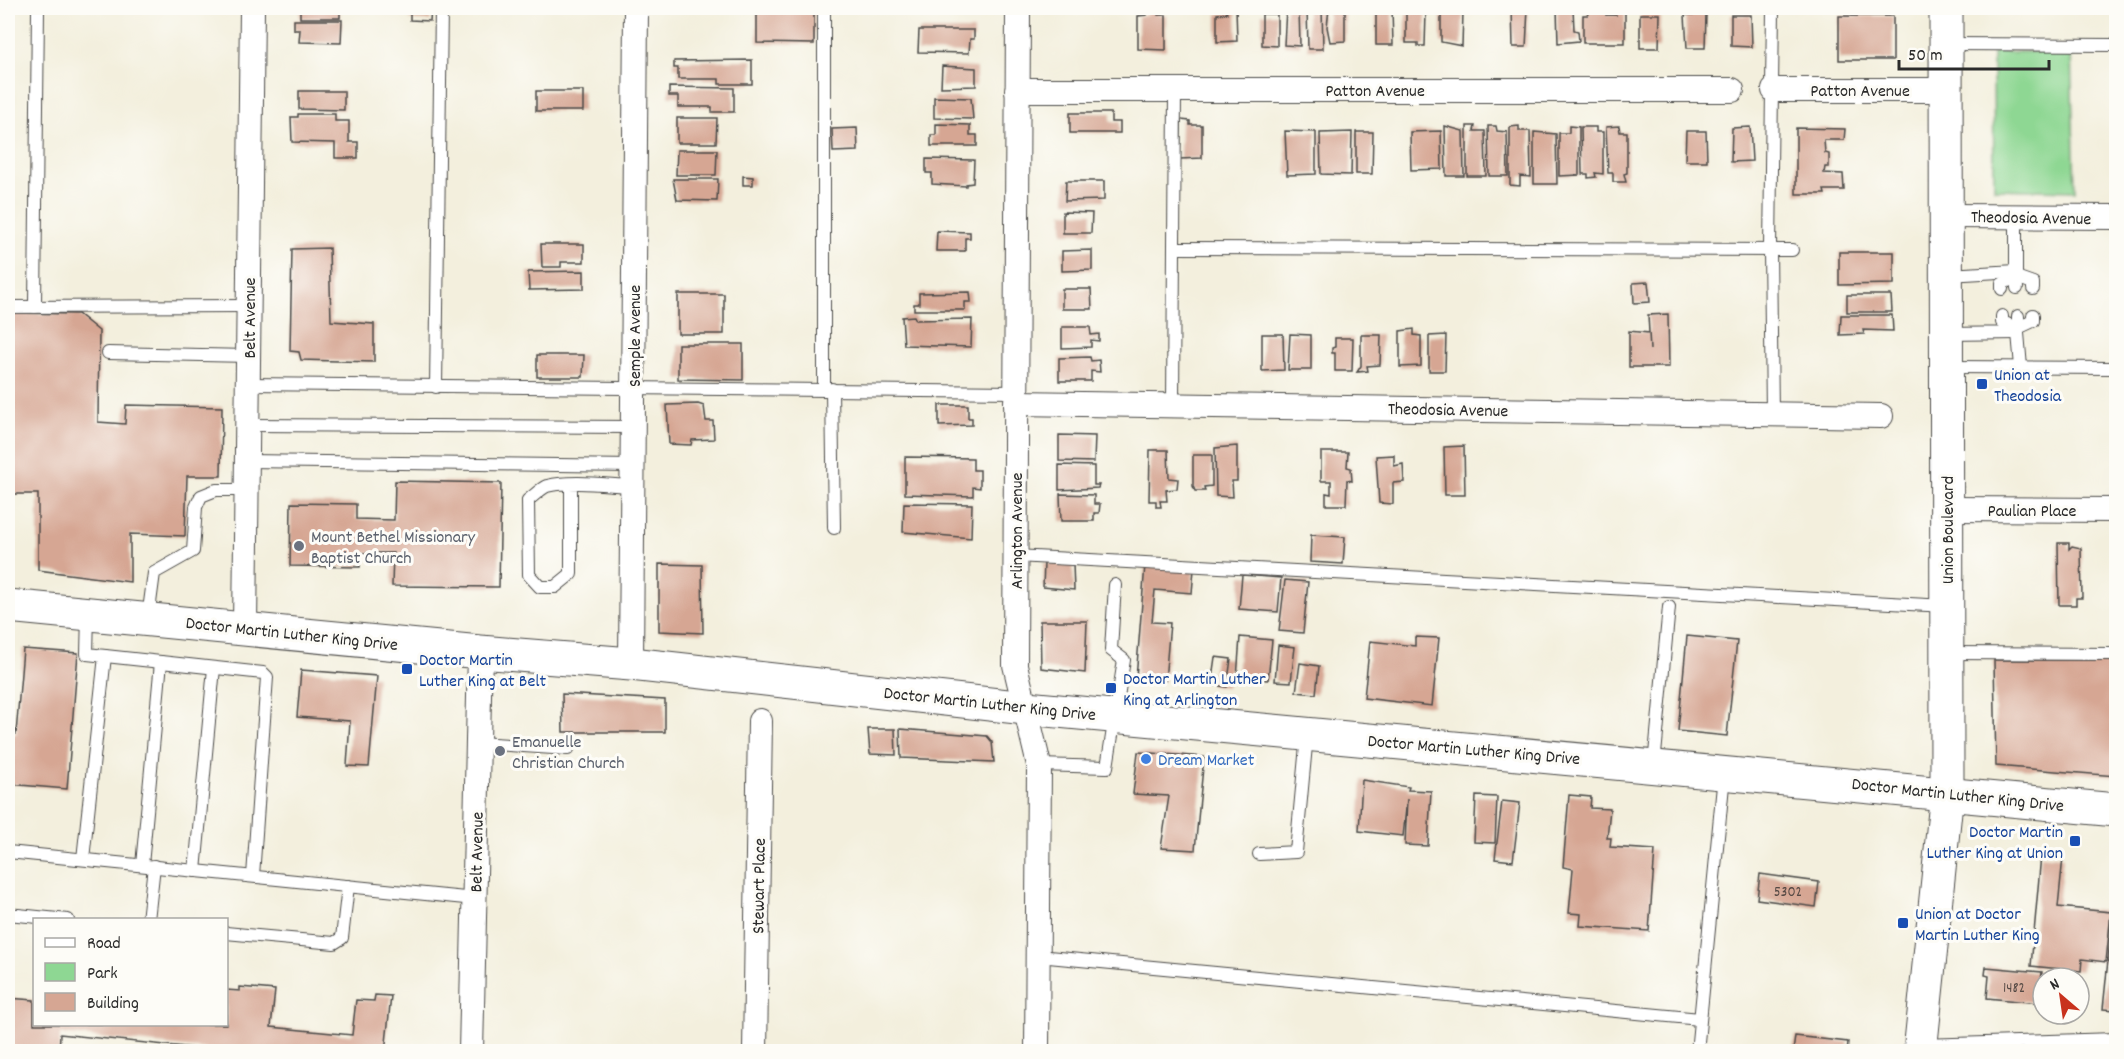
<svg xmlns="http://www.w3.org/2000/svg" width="2124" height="1059" viewBox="0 0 2124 1059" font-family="Dekko,sans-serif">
  <rect width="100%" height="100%" fill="#fdfcf7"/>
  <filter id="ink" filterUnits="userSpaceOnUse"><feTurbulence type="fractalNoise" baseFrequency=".0167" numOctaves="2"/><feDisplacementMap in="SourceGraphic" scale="12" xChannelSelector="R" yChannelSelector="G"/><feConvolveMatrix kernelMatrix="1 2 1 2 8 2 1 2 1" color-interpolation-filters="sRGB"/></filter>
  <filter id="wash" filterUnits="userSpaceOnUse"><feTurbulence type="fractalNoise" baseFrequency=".008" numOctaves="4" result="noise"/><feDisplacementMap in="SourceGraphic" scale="24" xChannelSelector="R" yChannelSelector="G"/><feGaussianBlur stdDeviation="1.35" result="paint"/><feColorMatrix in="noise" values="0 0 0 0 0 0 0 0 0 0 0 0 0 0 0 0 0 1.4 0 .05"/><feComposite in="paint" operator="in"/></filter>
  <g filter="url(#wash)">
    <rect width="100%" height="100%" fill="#f3efdd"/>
    <polygon fill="#8ed793" stroke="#5c815f" stroke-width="1.5" points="1993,52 2071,52 2075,191 1994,189"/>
    <g id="blocks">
      <g fill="#d6a693">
        <rect x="300" y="8" width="40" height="10"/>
        <polygon points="383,8 431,8 430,21 410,20 410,12 383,12"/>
        <rect x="708" y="8" width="38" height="2"/>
        <polygon points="757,8 814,8 814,44 757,43"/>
        <polygon points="1226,8 1236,8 1237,41 1217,42 1217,14 1227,13"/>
        <polygon points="1286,8 1299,8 1300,46 1284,45"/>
        <polygon points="1307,8 1322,8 1323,49 1308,49"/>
        <polygon points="1329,8 1345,8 1345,41 1330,42 1327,27"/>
        <polygon points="1376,8 1392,8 1393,45 1376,45"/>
        <polygon points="1414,8 1419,8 1419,12 1426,13 1425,46 1418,46 1418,43 1406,43 1406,13 1414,13"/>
        <polygon points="1512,8 1528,8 1526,47 1513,47"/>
        <polygon points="1557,8 1573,8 1574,30 1578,31 1579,41 1558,43"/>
        <polygon points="1586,8 1608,8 1606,15 1616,15 1613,8 1625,8 1625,43 1583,43 1583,15 1588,15"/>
        <polygon points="1158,10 1158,15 1166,15 1166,50 1138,49 1138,16 1147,15 1147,11"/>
        <polygon points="1441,12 1463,12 1462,46 1441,42"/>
        <polygon points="1262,14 1277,14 1277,46 1262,45"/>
        <polygon points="1640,14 1660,14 1659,48 1640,48"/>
        <polygon points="1706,14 1705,48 1687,48 1685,15"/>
        <polygon points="1731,15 1751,15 1752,47 1731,46"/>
        <rect x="1839" y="16" width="54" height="44"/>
        <polygon points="294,20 342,20 341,43 299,42 300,30 294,30"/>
        <polygon points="919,30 974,30 974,39 970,39 969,53 918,52"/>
        <polygon points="752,60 752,84 719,84 719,79 678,79 678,68 674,68 674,61"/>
        <polygon points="942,66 976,68 976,86 941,87"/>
        <polygon points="669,87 734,88 734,112 712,112 712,107 678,107 678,96 669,96"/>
        <polygon points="299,91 344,91 344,110 299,109"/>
        <rect x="536" y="91" width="47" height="20"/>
        <polygon points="934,97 971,98 973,119 934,118"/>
        <polygon points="1070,113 1111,113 1111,122 1120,122 1120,133 1070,133"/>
        <polygon points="298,114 335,114 335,121 349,121 349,142 358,142 358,158 335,158 335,143 292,142 291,117 298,117"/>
        <polygon points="677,118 717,118 716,143 677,143"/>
        <polygon points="1181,120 1190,121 1190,125 1202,125 1202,158 1180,159"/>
        <polygon points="936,124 970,125 970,135 977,135 977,146 931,146 931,135 936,135"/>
        <polygon points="1445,126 1463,131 1464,176 1446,176"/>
        <polygon points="1467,126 1475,126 1474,131 1485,131 1486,176 1467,176"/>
        <polygon points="1488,126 1496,126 1497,131 1507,132 1508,176 1489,176"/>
        <polygon points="1519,126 1519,131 1530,131 1531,177 1520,176 1520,186 1510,185 1510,127"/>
        <polygon points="1569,126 1579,127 1579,175 1559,176 1559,133 1569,133"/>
        <polygon points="1619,126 1620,132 1627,132 1627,173 1624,174 1626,182 1613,182 1613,173 1608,173 1606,127"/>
        <polygon points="1581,127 1596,127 1596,132 1603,132 1603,174 1595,173 1596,177 1588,178 1588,174 1582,174"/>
        <polygon points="1750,127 1752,161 1731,162 1732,128"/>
        <polygon points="857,128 858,151 833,152 832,129"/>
        <polygon points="1796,128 1845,129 1844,140 1824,140 1825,153 1829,154 1829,167 1825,167 1824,173 1843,174 1844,190 1824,190 1825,194 1796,194"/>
        <polygon points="1285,131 1316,132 1316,174 1287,175"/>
        <polygon points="1441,131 1442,169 1411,170 1410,132"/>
        <polygon points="1686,131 1706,131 1707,161 1685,161"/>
        <polygon points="1352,132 1351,175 1321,174 1320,133"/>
        <polygon points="1356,132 1373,132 1372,174 1356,174"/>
        <polygon points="1534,132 1556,134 1557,184 1534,184"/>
        <polygon points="677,150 717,150 716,175 676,175"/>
        <polygon points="926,159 974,160 973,183 966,184 966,186 932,184 932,173 926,173"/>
        <polygon points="743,176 753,177 753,185 743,185"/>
        <polygon points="673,179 718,179 717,201 677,200"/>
        <polygon points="1066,181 1104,181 1104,200 1065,201"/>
        <polygon points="1063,212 1092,213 1091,233 1063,233"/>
        <polygon points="937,231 970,232 970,238 965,238 965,251 936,251"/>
        <polygon points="541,244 584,244 584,262 561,262 561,267 542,267"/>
        <polygon points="329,248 331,321 374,324 374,362 301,360 299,352 290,351 292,249"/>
        <polygon points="1092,250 1092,270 1062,271 1062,251"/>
        <polygon points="1839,252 1894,252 1894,284 1839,285"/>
        <polygon points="584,271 584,289 529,290 528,272"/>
        <polygon points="1648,282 1650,302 1634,303 1633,283"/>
        <polygon points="1062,289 1091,289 1092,309 1062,309"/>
        <polygon points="970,292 971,302 965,302 965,310 914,310 914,304 919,304 919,293"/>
        <rect x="678" y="294" width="46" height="40"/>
        <polygon points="1847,295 1891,295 1892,312 1847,312"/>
        <polygon points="9,313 78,314 99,331 98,422 125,424 126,405 222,407 221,476 187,476 185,536 130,534 130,582 38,570 38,494 8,494"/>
        <polygon points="1668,314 1669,367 1629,367 1629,331 1649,333 1650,350 1648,315"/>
        <polygon points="1841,315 1892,315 1893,331 1863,330 1864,334 1840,335"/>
        <polygon points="914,316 916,320 972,319 971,347 904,345 902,317"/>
        <polygon points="1062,327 1090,327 1091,335 1099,334 1099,341 1091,340 1091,347 1062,348"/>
        <polygon points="1414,329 1414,335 1421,336 1421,366 1400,367 1400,331"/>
        <polygon points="1262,334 1283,334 1284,370 1262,371"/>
        <polygon points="1290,334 1311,335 1311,370 1288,370"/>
        <polygon points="1361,335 1381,335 1380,365 1367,366 1368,371 1357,372 1361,366"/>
        <polygon points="1446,335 1445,371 1429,371 1429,336"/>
        <polygon points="1335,338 1353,338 1352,371 1335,371 1335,353 1332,353 1332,348 1335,347"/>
        <polygon points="678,344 743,344 743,380 678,379"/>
        <polygon points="537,355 584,355 583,377 537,377"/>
        <polygon points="1090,357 1091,361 1099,360 1100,372 1091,371 1091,381 1059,381 1059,358"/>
        <polygon points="698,404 704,406 706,421 713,421 714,439 692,440 691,445 669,444 667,405"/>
        <polygon points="939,405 968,405 968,418 972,418 972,425 939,426"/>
        <polygon points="1059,435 1095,436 1094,462 1059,461"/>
        <polygon points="1237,446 1237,481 1232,481 1233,497 1216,496 1215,448"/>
        <polygon points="1464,446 1465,495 1445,495 1444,447"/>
        <polygon points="1150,450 1168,450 1169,478 1178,479 1177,489 1166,490 1167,501 1160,501 1161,507 1156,507 1156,501 1149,501"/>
        <polygon points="1321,452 1348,452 1347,467 1351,468 1352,481 1347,480 1346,505 1326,505 1326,493 1331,494 1331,481 1321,481"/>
        <polygon points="1193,455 1212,455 1212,486 1204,487 1205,491 1195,491 1193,486"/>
        <polygon points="1394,455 1394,466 1403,464 1404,482 1393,483 1393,504 1379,503 1376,456"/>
        <polygon points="905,457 973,458 973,470 980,470 980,488 973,487 973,496 905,494"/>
        <polygon points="1059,465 1094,466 1094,485 1099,485 1098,488 1059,490"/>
        <polygon points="395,481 501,483 499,587 392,586 393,553 360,553 360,567 290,566 291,503 356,504 356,519 394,520"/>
        <polygon points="1060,494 1094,495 1094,504 1100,504 1099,513 1094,513 1094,521 1061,521"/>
        <polygon points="904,503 972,504 971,538 903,532"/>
        <polygon points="1311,535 1345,537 1343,564 1310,562"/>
        <polygon points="2058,543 2069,543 2069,549 2072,546 2081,548 2082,598 2076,598 2076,605 2059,605"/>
        <polygon points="1044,563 1073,564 1074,590 1043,587"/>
        <polygon points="659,564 702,565 703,633 659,631"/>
        <polygon points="1145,565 1194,569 1192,593 1155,590 1152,622 1170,623 1165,681 1136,678"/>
        <polygon points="1242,575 1281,578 1278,612 1239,609"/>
        <polygon points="1285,580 1308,582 1303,633 1279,631"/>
        <polygon points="1040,621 1087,621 1085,673 1041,668"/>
        <polygon points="1687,636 1737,641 1727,736 1678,731"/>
        <polygon points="1240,637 1272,640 1268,680 1237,678"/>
        <polygon points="1415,637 1439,638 1432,706 1364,698 1370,641 1415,646"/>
        <polygon points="1278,645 1295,647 1291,682 1275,681"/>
        <polygon points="23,649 78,653 67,789 8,784 8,733 16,734"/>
        <polygon points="1215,657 1231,659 1227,687 1211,685"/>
        <polygon points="1994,660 2116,660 2116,776 1996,766"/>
        <polygon points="1300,663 1319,666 1316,694 1296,692"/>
        <polygon points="301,670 377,676 369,767 347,766 350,721 297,717"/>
        <polygon points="562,694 665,700 665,732 563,732"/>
        <polygon points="868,729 895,729 896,755 870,754"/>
        <polygon points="900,729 987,736 992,742 994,762 901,758"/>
        <polygon points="1138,752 1204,757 1195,850 1161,848 1169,796 1133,794"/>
        <polygon points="1362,780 1409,787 1408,790 1431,791 1428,846 1405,845 1407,799 1403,836 1359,831"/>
        <polygon points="1569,795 1591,797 1590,808 1610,809 1607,838 1611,838 1610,847 1655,850 1649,931 1580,926 1581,914 1569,913 1573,869 1563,867"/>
        <polygon points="1476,796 1497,797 1495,843 1474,842"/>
        <polygon points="1502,801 1520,803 1513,861 1495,859"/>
        <polygon points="2041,855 2063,857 2058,907 2111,912 2106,962 2082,959 2081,971 2031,966"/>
        <polygon points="1760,874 1819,882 1816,907 1757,899"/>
        <polygon points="2112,921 2116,922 2116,1010 2103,1009"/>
        <polygon points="1986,967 2042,972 2039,1003 1987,998 1989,976 1985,975"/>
        <polygon points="240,987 275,990 271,1027 352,1035 356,1000 374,1001 375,995 391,996 385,1052 233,1052 60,1034 59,1052 8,1052 8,998 34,1000 34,1024 226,1024 226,990 240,991"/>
        <polygon points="1795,1036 1848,1042 1847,1052 1793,1052"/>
        <polygon points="2040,1048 2040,1052 2003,1052 2003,1050"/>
      </g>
    </g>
  </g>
  <g filter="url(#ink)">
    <use href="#blocks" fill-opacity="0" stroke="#494846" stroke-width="1.5"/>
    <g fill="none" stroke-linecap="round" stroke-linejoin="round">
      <defs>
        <g id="service">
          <polyline points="1947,44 2116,45"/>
          <polyline points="1174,248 1792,250"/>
          <polyline points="2016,271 2016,217"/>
          <polyline points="1948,275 2016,271 2017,288"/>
          <polyline points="2002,289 2002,284 2016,277 2033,283 2033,289"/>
          <polyline points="8,307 249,306"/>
          <polyline points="35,307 38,8"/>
          <polyline points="2018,316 2018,328 2033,321 2033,315"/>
          <polyline points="2018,333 2021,367"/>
          <polyline points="1948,334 2018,333 2018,328 2002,322 2002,316"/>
          <polyline points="108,353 249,356"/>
          <polyline points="1948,367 2116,368"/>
          <polyline points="248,384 1016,392"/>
          <polyline points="436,387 441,8"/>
          <polyline points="824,389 824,8"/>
          <polyline points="832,389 834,528"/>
          <polyline points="1173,405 1175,90"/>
          <polyline points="1772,414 1770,249 1773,8"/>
          <polyline points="248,425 633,427"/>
          <polyline points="247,461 633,466"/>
          <path d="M571,485V574L555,587H540L529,575L528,500C534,496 541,488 547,486C573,480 606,485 632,486"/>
          <polyline points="1016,556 1946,606"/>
          <polyline points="88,614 87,654 263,673 267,677 253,876"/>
          <polyline points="148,618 154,573 193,551 196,507 201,496 216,490 247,490"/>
          <polyline points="1948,653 2116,654"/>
          <polyline points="478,743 568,749"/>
          <polyline points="1039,765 1107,767 1124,660 1111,650 1115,585"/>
          <polyline points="1654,765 1669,607"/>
          <polyline points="8,852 475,899"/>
          <polyline points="1259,854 1296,852 1307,735"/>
          <polyline points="83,859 105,656"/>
          <polyline points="142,865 161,662"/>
          <polyline points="195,871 214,668"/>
          <polyline points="8,914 68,920"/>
          <polyline points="148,920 154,866"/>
          <polyline points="226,933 334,943 342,938 348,886"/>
          <polyline points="1038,956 1700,1019"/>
          <polyline points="1922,1045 2116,1039"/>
          <polyline points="1697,1052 1724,775"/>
        </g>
        <g id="minor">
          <polyline points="1018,8 1015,665 1039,765 1037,1052"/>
          <polyline points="1017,90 1732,90"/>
          <polyline points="1774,90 1946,90"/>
          <polyline points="1946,216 2116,217"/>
          <polyline points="1016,403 1881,416"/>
          <polyline points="1948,509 2116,510"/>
          <polyline points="245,628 252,8"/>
          <polyline points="631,664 636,8"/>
          <polyline points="471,1052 480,652"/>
          <polyline points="755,1052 760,721"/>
        </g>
        <g id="secondary">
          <polyline points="8,606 480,652 631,664 1026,708 2116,810"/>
          <polyline points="1920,1052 1947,792 1946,8"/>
        </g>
      </defs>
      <use href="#service" stroke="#494846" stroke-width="14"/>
      <use href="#minor" stroke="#494846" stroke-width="26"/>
      <use href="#secondary" stroke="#494846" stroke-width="35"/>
      <use href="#service" stroke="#fff" stroke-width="12"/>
      <use href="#minor" stroke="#fff" stroke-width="24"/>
      <use href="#secondary" stroke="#fff" stroke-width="33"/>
    </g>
  </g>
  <g fill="#1a4fb4" stroke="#fdfcf7" stroke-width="2">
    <rect x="1976" y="378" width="12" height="12" rx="3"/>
    <rect x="401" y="663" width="12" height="12" rx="3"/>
    <rect x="1105" y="682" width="12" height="12" rx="3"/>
    <rect x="2069" y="835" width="12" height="12" rx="3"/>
    <rect x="1897" y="917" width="12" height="12" rx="3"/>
  </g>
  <g fill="#6b7280" stroke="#fdfcf7" stroke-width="2">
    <circle cx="299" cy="546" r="6"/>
    <circle cx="500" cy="751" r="6"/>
  </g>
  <circle fill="#3f7fe0" stroke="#fdfcf7" stroke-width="2" cx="1146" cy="759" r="6"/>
  <g text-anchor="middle" stroke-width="6" stroke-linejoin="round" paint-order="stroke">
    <g font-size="15" fill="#564a45">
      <text x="1788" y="896">5302</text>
      <text x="2014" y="992">1482</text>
    </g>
    <g font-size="18" fill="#2b2b2b" stroke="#fdfcf7">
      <text x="1375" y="96">Patton Avenue</text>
      <text x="1860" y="96">Patton Avenue</text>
      <text transform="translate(2031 217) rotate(1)" y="6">Theodosia Avenue</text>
      <text transform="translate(249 318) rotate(-90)" y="6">Belt Avenue</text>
      <text transform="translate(634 336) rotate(-90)" y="6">Semple Avenue</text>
      <text transform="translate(1448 409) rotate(1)" y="6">Theodosia Avenue</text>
      <text x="2032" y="516">Paulian Place</text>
      <text transform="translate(1947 530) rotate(-90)" y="6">Union Boulevard</text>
      <text transform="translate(1016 531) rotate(-90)" y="6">Arlington Avenue</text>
      <text transform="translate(292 633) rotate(6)" y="6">Doctor Martin Luther King Drive</text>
      <text transform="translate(990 703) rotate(6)" y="6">Doctor Martin Luther King Drive</text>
      <text transform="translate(1474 749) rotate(5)" y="6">Doctor Martin Luther King Drive</text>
      <text transform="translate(1958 794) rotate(6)" y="6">Doctor Martin Luther King Drive</text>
      <text transform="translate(476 852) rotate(-89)" y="6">Belt Avenue</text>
      <text transform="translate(758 886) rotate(-89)" y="6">Stewart Place</text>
    </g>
    <g font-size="18" fill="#164399" stroke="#fdfcf7" text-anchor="start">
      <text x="1994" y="380">Union at<tspan x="1994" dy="21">Theodosia</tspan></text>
      <text x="419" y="665">Doctor Martin<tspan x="419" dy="21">Luther King at Belt</tspan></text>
      <text x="1123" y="684">Doctor Martin Luther<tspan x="1123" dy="21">King at Arlington</tspan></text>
      <text x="2063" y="837" text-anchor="end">Doctor Martin<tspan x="2063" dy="21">Luther King at Union</tspan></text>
      <text x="1915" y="919">Union at Doctor<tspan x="1915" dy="21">Martin Luther King</tspan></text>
    </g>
    <g font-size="18" fill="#5b616d" stroke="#fdfcf7" text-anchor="start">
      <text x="311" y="542">Mount Bethel Missionary<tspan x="311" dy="21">Baptist Church</tspan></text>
      <text x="512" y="747">Emanuelle<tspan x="512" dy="21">Christian Church</tspan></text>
    </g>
    <g font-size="18" fill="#366cbe" stroke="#fdfcf7" text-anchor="start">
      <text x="1158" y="765">Dream Market</text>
    </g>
  </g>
  <rect width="2124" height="1059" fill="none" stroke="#fdfcf7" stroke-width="30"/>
  <rect x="33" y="918" width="195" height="108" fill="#fdfcf7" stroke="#a9a8a5" stroke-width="1.5"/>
  <rect x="45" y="938" width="30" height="9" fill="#ffffff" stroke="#a9a8a5" stroke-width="1.5"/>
  <text x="87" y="948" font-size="18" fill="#2b2b2b">Road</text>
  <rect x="45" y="963" width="30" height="18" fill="#8ed793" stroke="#a9a8a5" stroke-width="1.5"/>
  <text x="87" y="978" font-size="18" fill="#2b2b2b">Park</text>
  <rect x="45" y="993" width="30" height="18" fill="#d6a693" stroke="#a9a8a5" stroke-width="1.5"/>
  <text x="87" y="1008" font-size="18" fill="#2b2b2b">Building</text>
  <g transform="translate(2061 996) rotate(331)"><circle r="28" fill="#fdfcf7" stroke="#a9a8a5" stroke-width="1.5"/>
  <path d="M0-4.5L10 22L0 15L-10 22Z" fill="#c8321e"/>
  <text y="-9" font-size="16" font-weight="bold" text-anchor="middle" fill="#2b2b2b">N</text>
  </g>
  <path d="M1899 60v9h150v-9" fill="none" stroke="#2b2b2b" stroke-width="3"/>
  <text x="1908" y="60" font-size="18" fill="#2b2b2b" stroke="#fdfcf7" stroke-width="4.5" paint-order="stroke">50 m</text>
</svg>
